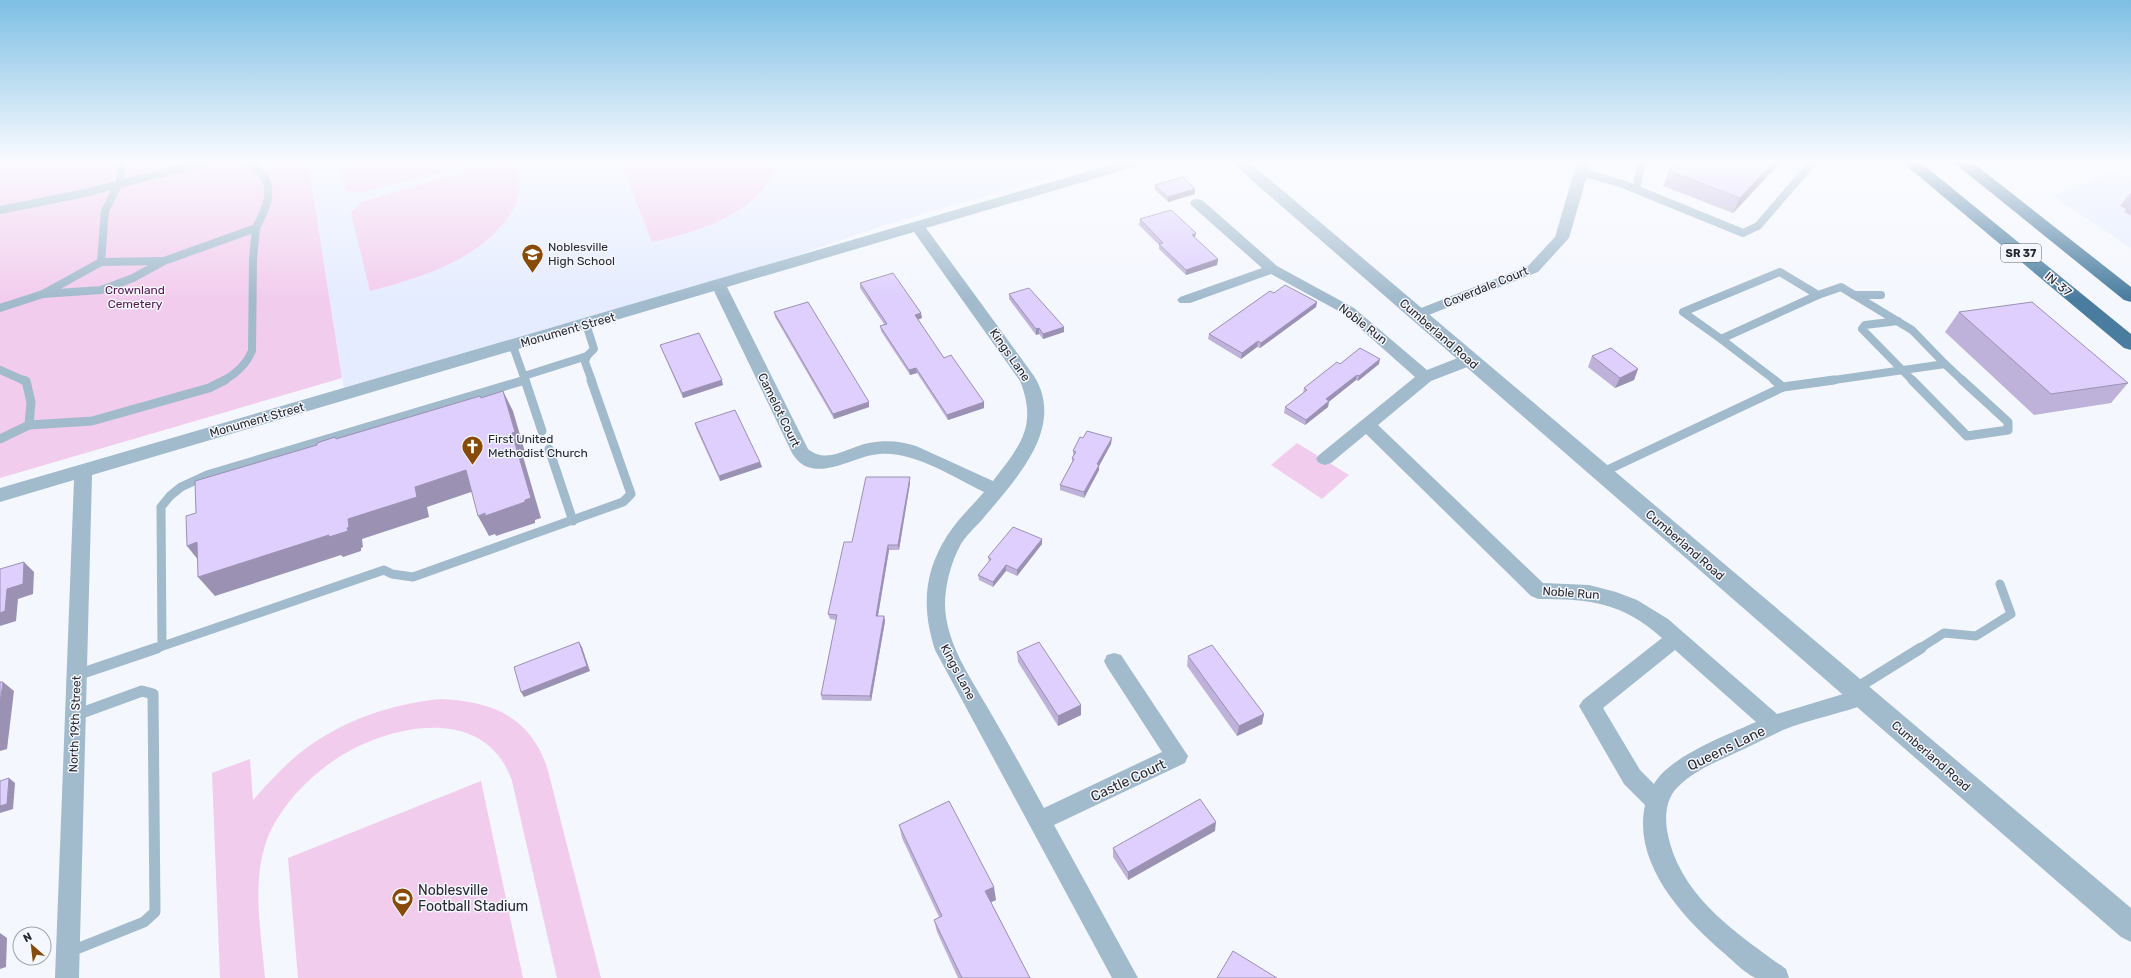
<svg xmlns="http://www.w3.org/2000/svg" width="2131" height="978" viewBox="0 0 2131 978" font-family="Rubik,sans-serif">
  <rect width="100%" height="100%" fill="#f4f7fe"/>
  <g fill="#e5ecff">
    <polygon points="308,162 1102,162 879,227 763,267 344,389"/>
    <polygon points="2116,170 2131,178 2131,248 2053,196"/>
  </g>
  <g fill="#f2cced">
    <polygon points="0,162 308,162 342,378 0,478"/>
    <polygon points="338,162 484,162 359,193 346,191"/>
    <path d="M499,162H511C522,176 522,192 514,208C486,258 423,277 370,291L351,213L361,202Z"/>
    <path d="M627,162H777C765,212 695,233 652,242L622,166Z"/>
    <polygon points="912,162 951,162 919,171"/>
    <polygon points="1297,443 1349,475 1322,499 1271,465"/>
    <path d="M442,699C493,702 529,716 547,767L601,978H557L512,781C486,705 393,723 339,757C311,775 285,801 270,832C250,877 261,930 265,978H220L212,773L250,759L253,800C262,790 271,780 280,771C322,728 382,704 442,699Z"/>
    <polygon points="481,781 523,978 298,978 288,858"/>
  </g>
  <g fill="none" stroke-linecap="round" stroke-linejoin="round">
    <g stroke="#a1bacc" stroke-width="8">
      <polyline points="1581,172 1623,184 1743,233 1758,226 1813,162"/>
      <polyline points="1636,189 1642,162"/>
      <polyline points="0,210 85,193 205,162"/>
      <polyline points="101,262 105,211 120,181 122,162"/>
      <polygon points="1780,272 1818,295 1721,339 1683,312"/>
      <path d="M43,294L101,290L133,278L164,261L256,228C264,212 276,190 262,174C258,169 252,166 247,162"/>
      <polyline points="1818,295 1841,287 1912,330 1945,364 1827,381"/>
      <polyline points="1854,295 1881,295"/>
      <polyline points="0,308 43,294 101,262 162,261"/>
      <polyline points="1898,321 1865,325 1862,329 1913,381"/>
      <polyline points="1721,339 1776,381"/>
      <polyline points="513,346 525,380 523,381"/>
      <polyline points="587,356 585,362 592,381"/>
      <polyline points="1945,364 1963,381"/>
      <polyline points="0,370 25,381"/>
      <polyline points="524,376 587,356 594,349 586,324"/>
      <path d="M223,381C236,374 246,365 252,351L253,259L256,228"/>
    </g>
    <g stroke="#a1bacc" stroke-width="9">
      <polyline points="23,380 26,381 31,402 29,425"/>
      <polyline points="525,380 542,431"/>
      <polyline points="1774,380 1783,387"/>
      <polyline points="1912,380 1967,436 2008,430 2008,422 1962,380"/>
      <polyline points="0,439 29,425 92,421 209,388 225,380"/>
      <polyline points="549,449 573,521"/>
      <polyline points="1601,473 1783,387 1834,380"/>
      <polyline points="162,646 161,507 170,496 181,487 207,475 525,380"/>
      <polyline points="154,649 384,570 392,574 413,577 623,502 631,494 591,380"/>
      <polyline points="1919,649 1944,633 1976,636 2011,614 2000,584"/>
    </g>
    <g stroke="#a1bacc" stroke-width="11">
      <polyline points="77,675 157,648"/>
      <polyline points="1855,689 1921,648"/>
      <polyline points="69,952 144,922 155,912 153,694 142,691 76,715"/>
    </g>
    <g fill="#a1bacc" fill-rule="evenodd">
      <path d="M1120,162H1142L1141,165L926,228L1034,376C1067,429 1013,482 981,521C974,528 966,536 961,544C951,562 945,585 945,605C946,644 971,678 989,710C1008,743 1026,775 1044,808L1162,752L1107,667L1104,661L1107,655L1114,653L1121,655L1188,756L1185,763L1054,825L1138,978H1112L935,650C922,609 923,574 947,536C957,520 972,506 984,492C953,477 914,451 879,454C852,456 812,487 792,453L714,291L92,475L79,978H55L74,480L0,502V488ZM914,232L1020,381C1038,426 1020,446 993,481L916,446C901,441 885,440 869,443C847,447 828,465 808,449L727,287Z"/>
      <polygon points="1577,162 1591,162 1569,238 1538,272 1421,318 1411,318 1408,315 1411,312 1528,266 1555,237"/>
      <path d="M1197,199L1202,200L1277,266L1354,308L1427,370L1463,356L1469,355L1475,356L1477,360L1475,364L1431,381L1378,425L1543,583L1589,585L1616,592L1637,600L1668,619L1777,714L1863,688L1870,691L1873,697L1870,703C1842,713 1811,719 1783,730C1766,738 1749,747 1731,755C1711,764 1690,773 1675,790C1666,801 1665,817 1667,830C1678,895 1736,933 1786,969L1789,978C1780,978 1765,978 1756,978C1747,975 1732,960 1725,954C1684,919 1632,864 1645,805L1624,784L1579,706L1583,700L1662,638C1622,602 1589,599 1538,599L1531,596L1366,434L1331,463L1325,465L1319,463L1316,459L1319,455L1415,377L1344,314L1271,274L1190,303H1180L1177,300L1180,297L1262,268L1192,206L1190,203L1192,200ZM1675,650L1756,722C1727,735 1670,756 1654,784L1640,770L1603,708Z"/>
    </g>
    <polygon fill="#a1bacc" fill-rule="evenodd" points="1231,162 1249,162 2131,908 2131,942 2121,937"/>
    <g fill="#497c9f" fill-rule="evenodd">
      <polygon points="1902,162 1920,162 2131,334 2131,350 2124,348"/>
      <polygon points="1953,162 1972,162 2131,287 2131,302 2124,300"/>
    </g>
  </g>
  <g fill="#bfb2da">
    <polygon points="1781,162 1733,213 1663,186 1669,171"/>
    <polygon points="1155,185 1195,189 1195,194 1168,202 1155,190"/>
    <polygon points="2131,192 2131,216 2124,212 2126,209 2120,206"/>
    <polygon points="1140,219 1195,238 1218,259 1217,265 1186,275 1159,249 1159,245 1139,225"/>
    <polygon points="860,283 922,318 918,320 944,358 984,402 984,408 948,420 917,373 910,375 881,331 880,326 884,324 860,288"/>
    <polygon points="1274,293 1317,302 1316,307 1260,348 1257,347 1241,359 1208,339 1209,334"/>
    <polygon points="1009,294 1064,332 1043,339 1039,334 1036,335 1009,299"/>
    <polygon points="774,312 869,407 834,419 775,317"/>
    <polygon points="1959,312 2128,383 2111,403 2034,415 1945,332"/>
    <polygon points="660,345 723,385 683,398 662,350"/>
    <polygon points="1592,356 1638,369 1634,380 1615,388 1588,367"/>
    <polygon points="1340,364 1379,364 1358,381 1356,380 1329,401 1328,407 1305,425 1284,413 1285,407 1303,393 1304,388"/>
    <polygon points="695,423 760,462 762,467 720,481 696,428"/>
    <polygon points="1111,444 1099,466 1099,470 1084,498 1060,490 1060,485 1072,463 1072,458 1073,456 1073,451"/>
    <polygon points="910,477 910,483 899,550 889,550 878,616 884,616 885,621 871,701 822,700 821,695 836,620 830,619 828,614 852,542"/>
    <polygon points="1042,544 1017,576 1006,571 993,587 979,580 978,575 989,562 988,557"/>
    <polygon points="1017,652 1081,705 1081,715 1058,726 1018,662"/>
    <polygon points="1188,656 1264,714 1262,724 1237,736 1187,666"/>
    <polygon points="899,825 996,900 991,902 1030,978 958,978 937,932 934,920 939,917 902,838"/>
    <polygon points="1215,831 1128,880 1113,857 1113,848"/>
  </g>
  <g fill="#9b91b2">
    <polygon points="1774,162 1781,162 1733,213 1740,198"/>
    <polygon points="1195,189 1195,194 1168,202 1168,197"/>
    <polygon points="1196,233 1195,238 1192,235"/>
    <polygon points="1218,259 1217,265 1186,275 1186,270"/>
    <polygon points="1317,302 1316,307 1260,348 1261,343"/>
    <polygon points="921,313 922,318 916,320 915,315"/>
    <polygon points="1064,327 1064,332 1043,339 1043,334"/>
    <polygon points="1039,328 1039,334 1036,335 1036,329"/>
    <polygon points="1258,341 1257,347 1241,359 1242,353"/>
    <polygon points="1380,359 1379,364 1358,381 1359,376"/>
    <polygon points="916,368 917,373 910,375 909,370"/>
    <polygon points="1638,369 1634,380 1615,388 1620,378"/>
    <polygon points="1357,375 1356,380 1325,405 1326,399"/>
    <polygon points="722,380 723,385 683,398 682,393"/>
    <polygon points="503,391 513,411 525,452 522,453 541,518 535,520 535,523 496,536 495,534 489,536 478,516 525,500 512,433"/>
    <polygon points="1329,401 1328,407 1305,425 1306,420"/>
    <polygon points="869,402 869,407 834,419 833,414"/>
    <polygon points="984,402 984,408 948,420 947,415"/>
    <polygon points="1112,438 1111,444 1099,466 1099,470 1084,498 1084,492 1097,464"/>
    <polygon points="760,462 762,467 720,481 719,476"/>
    <polygon points="466,470 477,490 427,507 429,517 362,539 363,547 361,548 361,551 343,557 341,555 215,596 198,577 347,528 348,519 415,487"/>
    <polygon points="910,477 910,483 899,550 898,545"/>
    <polygon points="1042,539 1042,544 1017,576 1017,570"/>
    <polygon points="197,542 203,566 187,546"/>
    <polygon points="888,545 889,550 877,621 876,616"/>
    <polygon points="24,562 34,572 33,594 18,599 16,621 0,626 0,613 7,589"/>
    <polygon points="1006,565 1006,571 993,587 993,582"/>
    <polygon points="884,616 885,621 871,701 870,696"/>
    <polygon points="579,642 582,647 590,671 524,697 521,692"/>
    <polygon points="3,682 14,691 7,749 0,751 0,703"/>
    <polygon points="1081,705 1081,715 1058,726 1058,716"/>
    <polygon points="1264,714 1262,724 1237,736 1239,726"/>
    <polygon points="9,778 15,783 13,809 0,813 0,806"/>
    <polygon points="1216,822 1215,831 1128,880 1128,872"/>
    <polygon points="994,887 996,900 987,904 985,891"/>
    <polygon points="0,933 7,938 6,967 0,969"/>
  </g>
  <g fill="#decffe" stroke="#9b91b2">
    <polygon points="1678,162 1774,162 1740,198 1669,171"/>
    <polygon points="1183,177 1195,189 1168,197 1155,185"/>
    <polygon points="1171,210 1196,233 1192,235 1218,259 1186,270 1159,244 1163,243 1140,219"/>
    <polygon points="893,273 921,313 915,315 944,358 951,355 984,402 947,415 916,368 909,370 880,326 887,324 860,283"/>
    <polygon points="1285,285 1317,302 1261,343 1258,341 1242,353 1209,334 1270,291 1274,293"/>
    <polygon points="1029,288 1064,327 1043,334 1039,328 1036,329 1009,294"/>
    <polygon points="808,302 869,402 833,414 774,312"/>
    <polygon points="2032,302 2128,383 2051,394 1959,312"/>
    <polygon points="699,333 722,380 682,393 660,345"/>
    <polygon points="1360,348 1380,359 1359,376 1357,375 1326,399 1329,401 1306,420 1285,407 1307,390 1304,388 1337,362 1340,364"/>
    <polygon points="1611,348 1638,369 1620,378 1592,356"/>
    <polygon points="503,391 515,432 512,433 531,498 525,500 525,502 485,516 485,513 478,516 466,470 415,487 417,497 348,519 349,527 347,528 348,531 329,537 329,535 198,577 197,542 187,546 186,516 196,513 195,481 317,445 317,443 335,437 336,439 480,396 481,398"/>
    <polygon points="735,410 760,462 719,476 695,423"/>
    <polygon points="1087,431 1112,438 1097,464 1099,465 1084,492 1060,485 1074,459 1072,458 1076,452 1073,451 1080,437 1083,438"/>
    <polygon points="866,477 910,477 898,545 888,545 876,616 884,616 870,696 821,695 837,615 828,614 844,542 852,542"/>
    <polygon points="1013,527 1042,539 1017,570 1006,565 993,582 978,575 991,559 988,557"/>
    <polygon points="24,562 23,584 7,589 5,611 0,613 0,569"/>
    <polygon points="579,642 587,666 521,692 514,667"/>
    <polygon points="1039,642 1081,705 1058,716 1017,652"/>
    <polygon points="1212,645 1264,714 1239,726 1188,656"/>
    <polygon points="0,682 3,682 0,703"/>
    <polygon points="9,778 7,804 0,806 0,781"/>
    <polygon points="1200,799 1216,822 1128,872 1113,848"/>
    <polygon points="949,801 994,887 985,891 1030,978 962,978 934,920 942,916 899,825"/>
    <polygon points="1233,951 1277,978 1217,978"/>
  </g>
  <linearGradient id="sky" x2="0" y2="1"><stop stop-color="#7dbfe4"/><stop offset="0.54" stop-color="#fafbff"/><stop offset="1" stop-color="#fafbff" stop-opacity="0"/></linearGradient>
  <rect width="2131" height="299" fill="url(#sky)"/>
  <defs>
    <symbol id="school-pin" viewBox="-11 -11 22 30"><path d="M0 17L-7.5 6A9.5 9.5 0 1 1 7.5 6Z" fill="#874a07" stroke="#f4f7fe"/><path d="M0-5L7-2L0 1L-7-2ZM-4 1L0 2.5L4 1V4Q0 6-4 4Z" fill="#fff"/></symbol>
    <symbol id="church-pin" viewBox="-11 -11 22 30"><path d="M0 17L-7.5 6A9.5 9.5 0 1 1 7.5 6Z" fill="#874a07" stroke="#f4f7fe"/><path d="M-1.2-6h2.4v3.5h3.3v2.4h-3.3V6h-2.4V-.1h-3.3v-2.4h3.3Z" fill="#fff"/></symbol>
    <symbol id="stadium-pin" viewBox="-11 -11 22 30"><path d="M0 17L-7.5 6A9.5 9.5 0 1 1 7.5 6Z" fill="#874a07" stroke="#f4f7fe"/><path d="M0-5a6.5 5 0 1 0 0 10a6.5 5 0 1 0 0-10ZM-3.5-1.8h7v3.6h-7Z" fill="#fff"/></symbol>
  </defs>
  <g fill-rule="evenodd">
    <use href="#school-pin" x="520" y="242" width="25" height="34"/>
    <use href="#church-pin" x="460" y="434" width="25" height="34"/>
    <use href="#stadium-pin" x="390" y="886" width="25" height="34"/>
  </g>
  <g text-anchor="middle" stroke-width="3" stroke-linejoin="round" paint-order="stroke">
    <rect fill="#f4f7fe" stroke="#64666c" stroke-width="1" x="2001" y="244" width="40" height="18" rx="3"/>
    <g font-size="11" font-weight="bold" fill="#27282d">
      <text x="2021" y="257">SR 37</text>
    </g>
    <g font-size="12" fill="#27282d" stroke="#f4f7fe" text-anchor="start">
      <text x="548" y="251">Noblesville<tspan x="548" dy="14">High School</tspan></text>
      <text x="488" y="443">First United<tspan x="488" dy="14">Methodist Church</tspan></text>
    </g>
    <g font-size="12" fill="#27282d" stroke="#f4f7fe">
      <text transform="translate(2058 284) rotate(40)" y="4">IN-37</text>
      <text transform="translate(1486 287) rotate(-22)" y="4">Coverdale Court</text>
      <text transform="translate(1363 324) rotate(38)" y="4">Noble Run</text>
      <text transform="translate(568 330) rotate(-16)" y="4">Monument Street</text>
      <text transform="translate(1439 334) rotate(41)" y="4">Cumberland Road</text>
      <text transform="translate(1010 355) rotate(55)" y="4">Kings Lane</text>
      <text transform="translate(779 410) rotate(64)" y="4">Camelot Court</text>
      <text transform="translate(257 420) rotate(-16)" y="4">Monument Street</text>
      <text transform="translate(1685 545) rotate(41)" y="4">Cumberland Road</text>
      <text transform="translate(1571 593) rotate(4)" y="4">Noble Run</text>
      <text transform="translate(958 672) rotate(62)" y="4">Kings Lane</text>
      <text transform="translate(75 724) rotate(-88)" y="4">North 19th Street</text>
      <text transform="translate(1931 756) rotate(41)" y="4">Cumberland Road</text>
    </g>
    <g font-size="12" fill="#541951" stroke="#f4f7fe">
      <text x="135" y="294">Crownland<tspan x="135" dy="14">Cemetery</tspan></text>
    </g>
    <g font-size="14" fill="#27282d" stroke="#f4f7fe">
      <text transform="translate(1726 748) rotate(-26)" y="5">Queens Lane</text>
      <text transform="translate(1128 780) rotate(-25)" y="5">Castle Court</text>
    </g>
    <g font-size="14" fill="#27282d" stroke="#f4f7fe" text-anchor="start">
      <text x="418" y="895">Noblesville<tspan x="418" dy="16">Football Stadium</tspan></text>
    </g>
  </g>
  <g transform="translate(32 946) rotate(332)"><circle r="19" fill="#f4f7fe" stroke="#a2a4aa"/>
  <path d="M0-3L7 15L0 10L-7 15Z" fill="#874a07"/>
  <text y="-6" font-size="11" font-weight="bold" text-anchor="middle" fill="#27282d">N</text>
  </g>
</svg>
